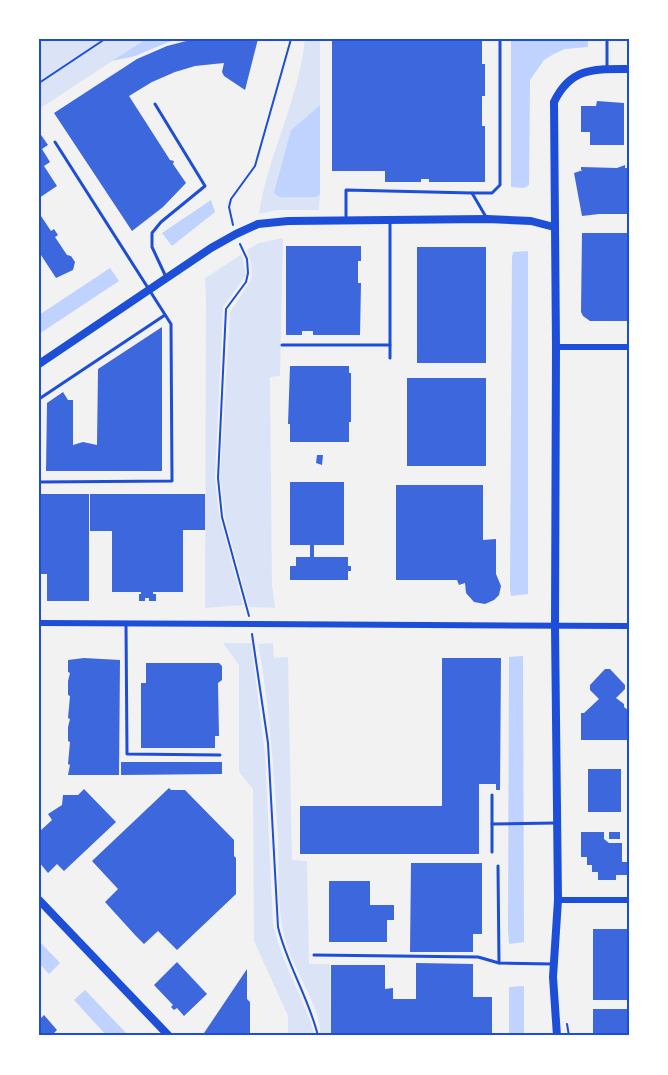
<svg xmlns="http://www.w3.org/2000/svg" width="668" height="1075" viewBox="0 0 668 1075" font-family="Poppins,sans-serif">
  <rect width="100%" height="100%" fill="#f2f2f2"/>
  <g fill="#dbe4f7">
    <polygon points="39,39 146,39 39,109"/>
    <path d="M305,39H320V105L291,130L317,197L320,194L319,210H276L259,214C268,154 299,100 305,39Z"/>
    <polygon points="283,238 280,376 270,377 272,584 275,608 249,607 225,518 220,477 230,312 248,285 252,276 251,263 247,250 259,243"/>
    <polygon points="242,254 246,275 223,307 215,478 219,514 243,605 205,608 206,298 205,278"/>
    <path d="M223,643H251L265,753L273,923C281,963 304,997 315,1036H288V1016L254,941L253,789L239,772V665Z"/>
    <path d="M273,643L274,658L288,657L292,860L307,861L309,964H330L331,1036H321C320,1029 319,1021 317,1014C306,983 287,957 282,925C277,896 279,867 278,839C274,773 270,708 258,644Z"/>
  </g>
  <g fill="#bfd3fe">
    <polygon points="146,39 176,39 135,56 112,61"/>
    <polygon points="511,39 588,39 588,47 565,49 554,54 544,60 530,80 529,185 524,188 511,187"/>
    <polygon points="320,105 320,194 317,197 279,197 274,193 291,130"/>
    <polygon points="211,200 215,212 172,246 162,233"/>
    <polygon points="528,251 528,594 511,596 510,589 512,258 513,252"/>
    <polygon points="110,268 119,281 39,334 39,315"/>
    <polygon points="523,656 524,942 509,944 508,930 509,657"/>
    <polygon points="39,941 60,963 49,974 39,963"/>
    <polygon points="524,986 524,1036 509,1036 509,987"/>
    <polygon points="85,990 129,1036 107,1036 74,1000"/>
  </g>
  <g fill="#3d67dc">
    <polygon points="194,39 258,39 245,90 224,76 222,72 224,63 195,66 175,72 152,82 129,96 170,160 174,161 173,164 186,183 163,207 132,231 54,113 137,59 167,46"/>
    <polygon points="332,39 482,39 482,64 485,64 485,96 482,96 482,126 485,126 485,182 429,182 429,179 421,179 421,182 385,182 385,171 332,171"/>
    <polygon points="597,101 624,103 624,145 590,145 590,132 581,132 581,106 596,106"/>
    <polygon points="39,132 48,145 42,149 50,162 44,166 57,186 39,198"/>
    <polygon points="625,165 625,168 629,168 629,214 599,214 582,216 574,173 583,170 581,170 581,167 617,168"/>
    <polygon points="39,213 51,231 54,229 58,235 55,237 67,255 71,256 75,262 73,270 56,278 39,252"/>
    <polygon points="582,233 629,233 629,321 590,321 583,316 581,312"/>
    <polygon points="286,246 361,246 361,261 358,261 358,283 361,283 360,335 313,335 313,331 302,331 302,335 286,335"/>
    <rect x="417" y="247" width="69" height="116"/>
    <polygon points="162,327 162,471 46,471 47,403 63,392 68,400 73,400 73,445 83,442 97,445 98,369"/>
    <polygon points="290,366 349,366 349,373 351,373 351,422 349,422 349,442 290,442 290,424 288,424"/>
    <rect x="407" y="378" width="79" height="88"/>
    <polygon points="317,455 323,455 322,465 316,463"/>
    <polygon points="290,482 344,482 344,545 314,545 314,557 348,557 348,566 351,566 351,571 348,571 348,580 290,580 290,566 296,566 296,557 310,557 310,545 290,545"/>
    <polygon points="396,485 483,485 483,540 496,539 496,574 501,586 499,595 494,600 485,604 474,602 466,593 465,583 459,585 457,580 396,580"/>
    <polygon points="39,494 89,494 89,601 47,601 47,574 39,574"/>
    <polygon points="90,494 205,494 205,530 183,530 183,592 153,592 153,594 156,594 156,601 149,601 149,598 145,598 145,601 139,601 139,594 141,594 141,592 112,592 112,531 90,531"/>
    <polygon points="84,658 120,660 119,775 68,775 70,765 68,764 70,742 68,741 68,727 70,719 68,718 70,696 68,695 68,681 70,673 68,672 68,660"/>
    <polygon points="442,658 501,658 500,790 496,790 496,784 479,784 479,854 300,854 300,806 442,806"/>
    <polygon points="146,663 219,663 222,666 222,680 218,683 219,736 215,736 215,748 141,748 141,683 146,683"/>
    <polygon points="605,669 610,669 625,685 625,689 616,698 624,704 624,707 629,711 629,740 581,740 581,713 584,713 599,699 590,690 590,685"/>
    <polygon points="121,762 222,762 222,774 121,775"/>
    <rect x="588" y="769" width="33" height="43"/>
    <polygon points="169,788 171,790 185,790 234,840 234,856 236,858 236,894 177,950 158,931 144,944 135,935 105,902 118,889 92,861"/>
    <polygon points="84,789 116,822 64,871 57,864 48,873 39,862 39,832 52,820 48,814 62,805 63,795 78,795"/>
    <polygon points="581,832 604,832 604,839 609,843 622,843 622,862 629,862 629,875 616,875 616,880 598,880 598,872 592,872 592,865 587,865 587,857 581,857"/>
    <rect x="609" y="832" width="11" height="7"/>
    <polygon points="411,863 482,863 482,934 473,934 473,952 410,952"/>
    <polygon points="329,881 370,881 370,905 394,905 394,920 387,920 387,942 329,942"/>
    <rect x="593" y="929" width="36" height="71"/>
    <polygon points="177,962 207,994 184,1016 177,1008 174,1010 171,1007 173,1005 154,985"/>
    <polygon points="416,963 473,964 473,997 492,997 492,1036 359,1036 359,1033 331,1033 331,965 385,965 385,989 393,988 393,999 416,999"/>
    <polygon points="247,969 247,999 250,1002 250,1036 209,1036 204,1033"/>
    <rect x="593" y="1009" width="36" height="27"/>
    <polygon points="44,1015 57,1030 51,1036 39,1036 39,1018 40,1019"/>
  </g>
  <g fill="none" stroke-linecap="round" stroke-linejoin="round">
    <g stroke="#1d4ed8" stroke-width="2">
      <polyline points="39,83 105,39"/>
      <polyline points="233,225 229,207 231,199 255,166 291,39"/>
      <polyline points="240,244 247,259 248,273 246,282 226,309 218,478 222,517 249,616"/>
      <path d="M252,634L268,743L278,927C287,965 309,998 318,1036"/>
      <polyline points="567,1024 569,1036"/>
    </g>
    <g stroke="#1d4ed8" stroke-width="3">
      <polyline points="607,39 607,67"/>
      <polyline points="155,104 205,186 161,222 152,233 152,247 166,277"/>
      <polyline points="472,193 492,193 500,185 500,39"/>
      <polyline points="346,219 346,190 472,193 486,217"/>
      <polyline points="390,222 390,358"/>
      <polyline points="282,345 390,345"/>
      <polyline points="39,399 165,315"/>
      <polyline points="39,482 172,481 171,324 55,142"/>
      <polyline points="126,624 127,754 220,755"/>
      <polyline points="492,795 492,852"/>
      <polyline points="492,824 556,823"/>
      <polyline points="498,866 499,963 553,964"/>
      <polyline points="314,955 478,957 499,963"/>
    </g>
    <g stroke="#1d4ed8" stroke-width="6">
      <polyline points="556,347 629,347"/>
      <polyline points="39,623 629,626"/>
      <polyline points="558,900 629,900"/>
    </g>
    <g stroke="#1d4ed8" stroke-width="8">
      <polyline points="39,364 211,248 236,234 258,224 288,221 487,219 531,221 554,227"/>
      <polyline points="39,900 169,1036"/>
      <path d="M557,1036L553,977L558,900L555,627L556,347L554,102C571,67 594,69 629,69"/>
    </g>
  </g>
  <rect width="668" height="1075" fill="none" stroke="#ffffff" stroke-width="81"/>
  <rect x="40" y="40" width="588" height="994" fill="none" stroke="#1d4ed8" stroke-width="2"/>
</svg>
